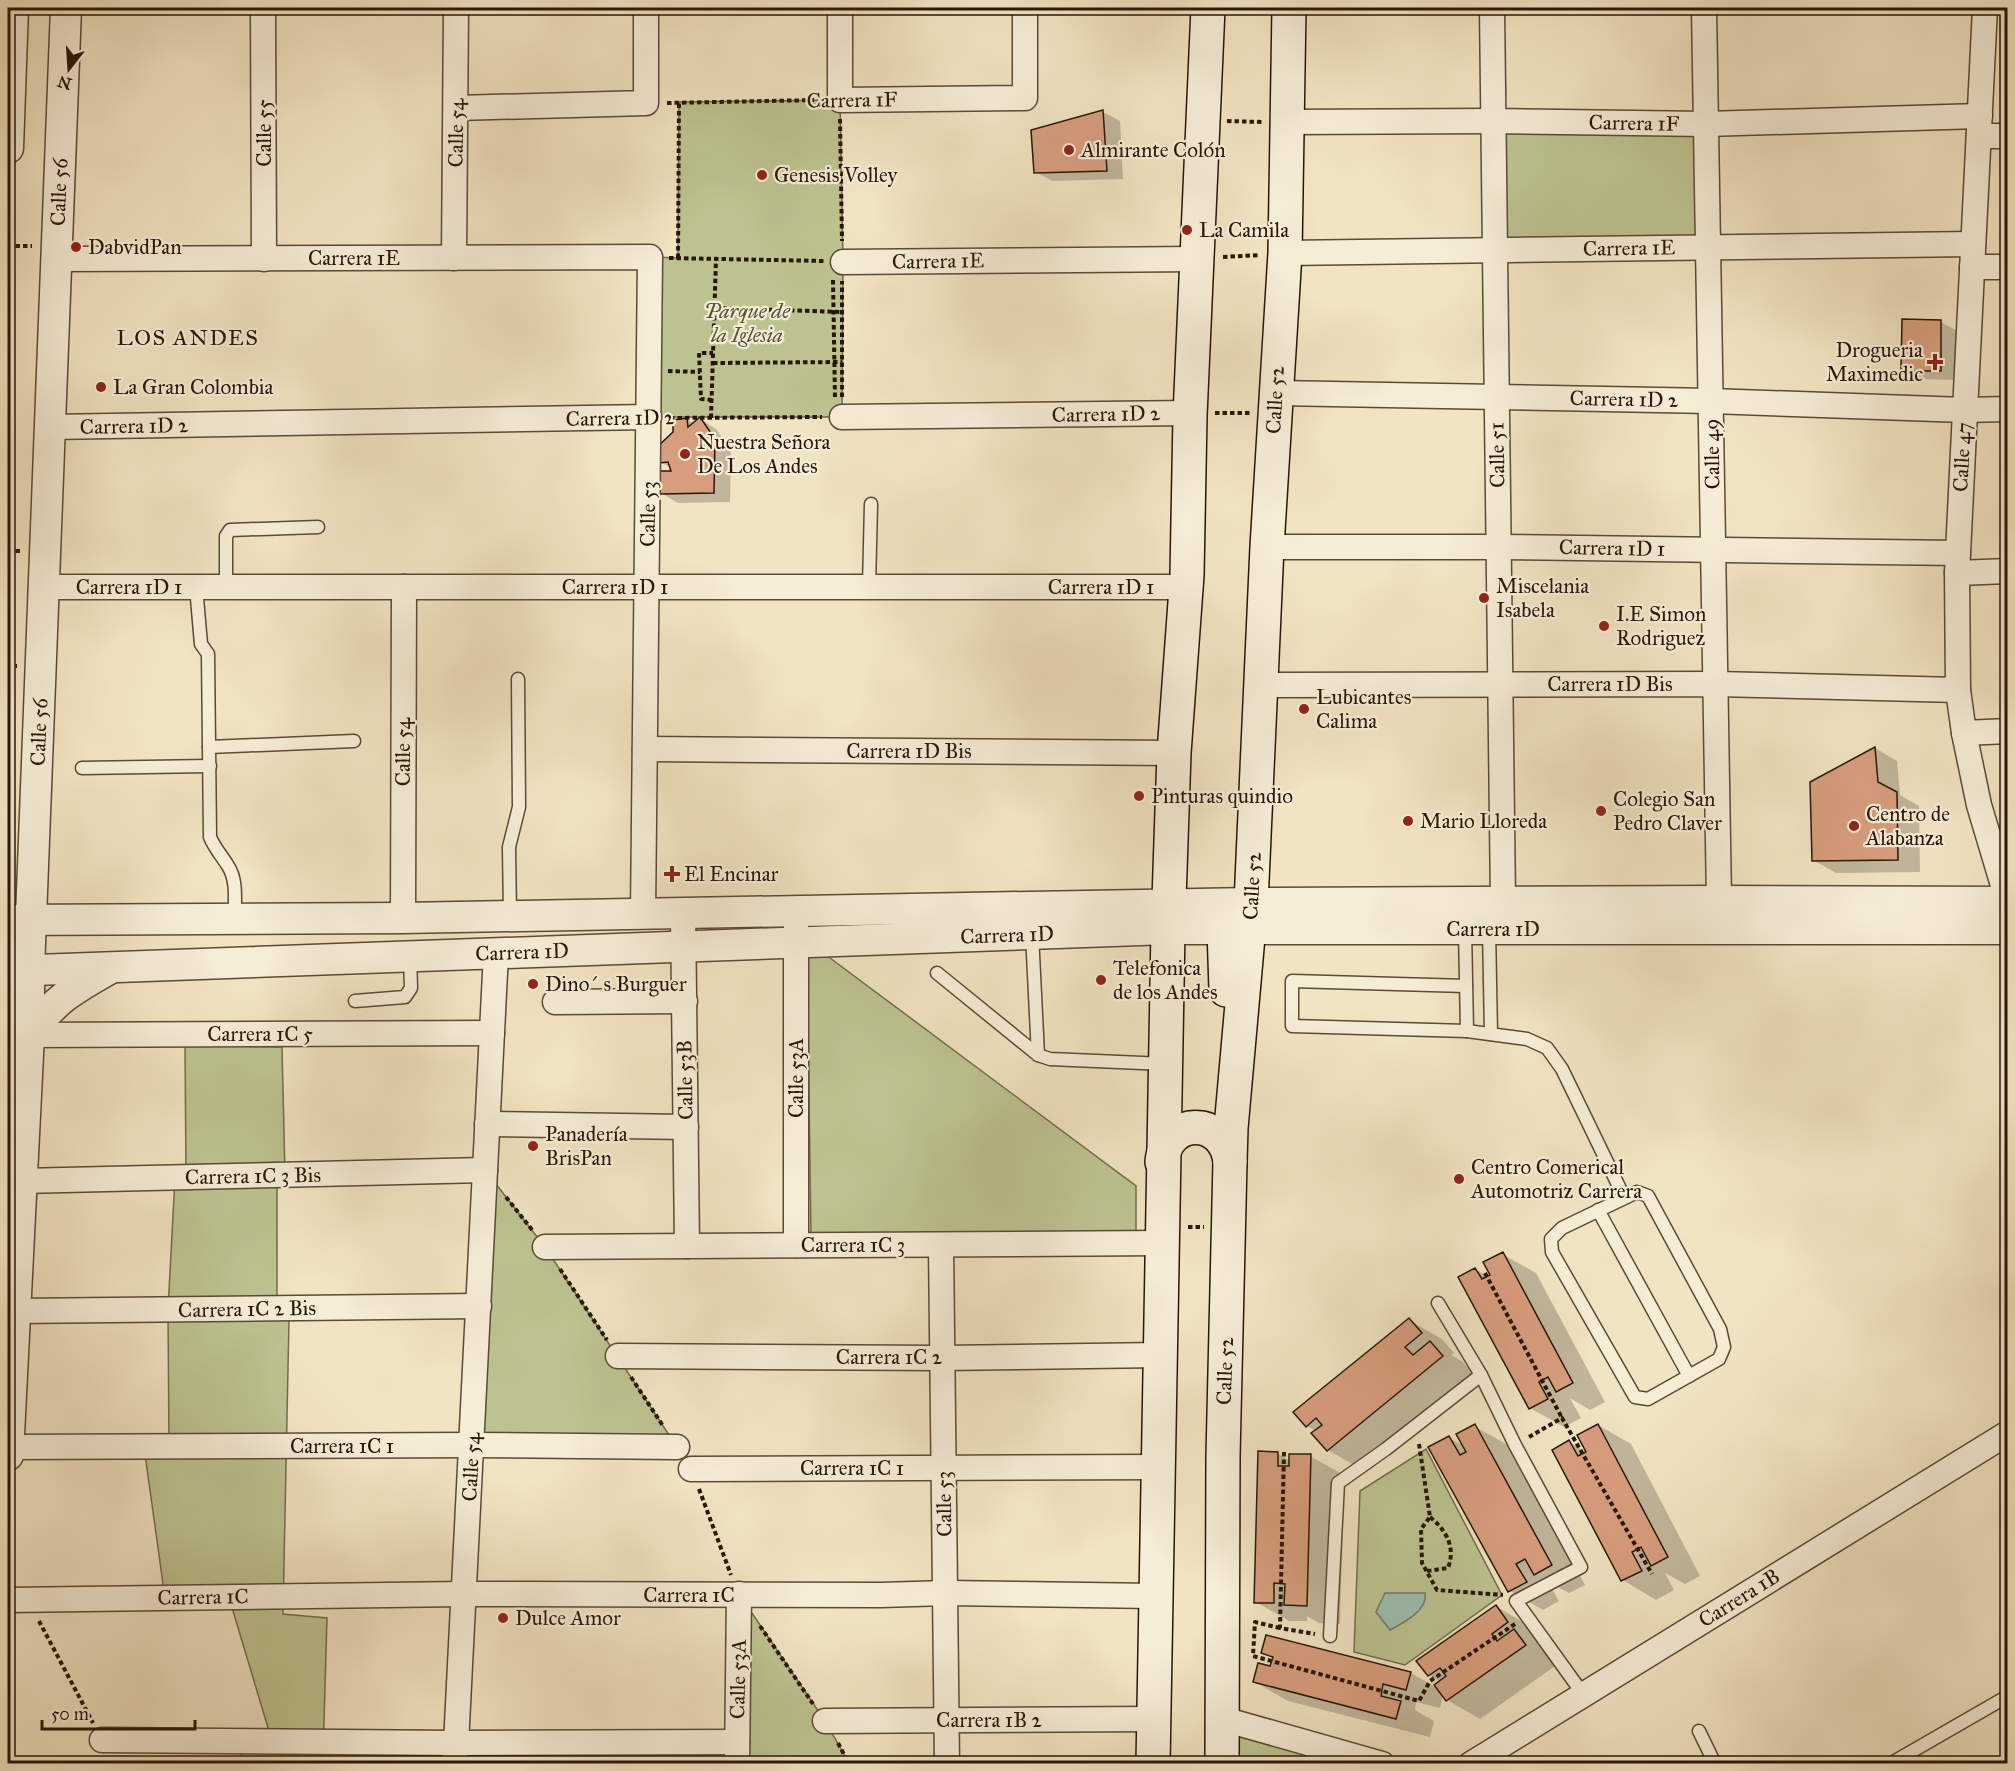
<svg xmlns="http://www.w3.org/2000/svg" width="2015" height="1771" viewBox="0 0 2015 1771" font-family="'IM FELL Great Primer',serif">
  <rect width="100%" height="100%" fill="#f1e4c2"/>
  <filter id="stains"><feTurbulence type="fractalNoise" baseFrequency=".00333" numOctaves="4"/><feColorMatrix values="0 0 0 0 .2 0 0 0 0 .09 0 0 0 0 .02 0 0 0 .5 -.17"/></filter>
  <radialGradient id="worn" r=".72"><stop offset=".6" stop-color="#630" stop-opacity="0"/><stop offset="1" stop-color="#630" stop-opacity=".3"/></radialGradient>
  <g fill="#bdc390" stroke="#726c4c" stroke-width="1.5">
    <polygon points="840,100 843,262 842,417 649,417 650,257 678,258 679,102"/>
    <polygon points="1493,121 1706,124 1708,247 1496,250"/>
    <polygon points="826,955 1136,1186 1136,1234 811,1235 807,957"/>
    <polygon points="185,1045 282,1047 285,1175 277,1176 277,1317 289,1319 283,1614 327,1618 323,1756 325,1763 241,1763 241,1746 272,1741 230,1601 165,1598 144,1447 169,1446 168,1310 175,1178 186,1177"/>
    <polygon points="485,1170 545,1247 677,1447 472,1445"/>
    <polygon points="1426,1449 1502,1595 1405,1665 1354,1652 1360,1491"/>
    <polygon points="739,1594 825,1721 849,1763 737,1764"/>
    <polygon points="1223,1719 1382,1764 1222,1764"/>
  </g>
  <path fill="#9cbfae" stroke="#6e7b6c" stroke-width="1.5" d="M1385,1593H1425C1429,1610 1403,1623 1390,1630L1376,1612Z"/>
  <g fill="#0003">
    <polygon points="1103,112 1120,121 1123,179 1052,181 1036,172 1032,131"/>
    <polygon points="1941,322 1957,331 1957,380 1919,379 1903,370"/>
    <polygon points="687,419 694,424 700,419 716,429 731,450 730,502 678,503 661,493 673,472 672,468 660,462"/>
    <polygon points="1875,748 1897,761 1900,795 1919,806 1920,872 1836,873 1813,860 1812,783"/>
    <polygon points="1502,1254 1536,1273 1605,1402 1590,1410 1570,1398 1581,1418 1564,1427 1530,1408 1475,1269 1489,1277 1492,1275"/>
    <polygon points="1409,1320 1442,1339 1454,1353 1451,1355 1463,1362 1475,1376 1361,1469 1328,1450 1316,1431 1307,1426"/>
    <polygon points="1598,1425 1631,1444 1700,1576 1685,1584 1665,1573 1674,1590 1656,1600 1623,1580 1554,1450 1569,1442 1588,1453"/>
    <polygon points="1474,1426 1508,1445 1585,1585 1569,1593 1548,1582 1559,1601 1543,1610 1510,1591 1449,1438 1464,1446"/>
    <polygon points="1278,1454 1290,1461 1310,1456 1344,1475 1340,1624 1319,1623 1307,1616 1307,1621 1289,1621 1256,1602"/>
    <polygon points="1496,1606 1529,1626 1541,1642 1538,1644 1548,1650 1558,1664 1480,1719 1447,1700 1443,1695 1440,1708 1416,1702 1415,1710 1434,1721 1430,1737 1288,1701 1255,1682 1271,1668 1274,1659 1263,1653 1411,1673 1440,1690 1441,1682 1429,1675"/>
  </g>
  <g fill="#d79d7d" stroke="#281608" stroke-width="1.5">
    <polygon points="1103,110 1107,171 1034,173 1031,130"/>
    <polygon points="1902,319 1941,320 1941,371 1901,371"/>
    <polygon points="700,417 715,439 714,493 660,494 660,471 671,471 668,462 659,463 654,450 673,432 673,420 687,418 688,427"/>
    <polygon points="1875,747 1878,782 1897,792 1898,860 1812,861 1810,782"/>
    <polygon points="1503,1252 1573,1383 1556,1392 1548,1377 1539,1382 1548,1399 1529,1409 1458,1277 1475,1268 1482,1279 1490,1275 1483,1262"/>
    <polygon points="1409,1318 1422,1333 1405,1347 1413,1355 1430,1341 1443,1356 1327,1451 1311,1433 1322,1425 1316,1418 1306,1427 1293,1412"/>
    <polygon points="1475,1424 1552,1565 1534,1575 1525,1559 1516,1564 1527,1582 1508,1592 1428,1447 1449,1436 1460,1455 1466,1452 1456,1434"/>
    <polygon points="1598,1424 1668,1557 1651,1566 1641,1547 1632,1552 1642,1571 1621,1581 1552,1450 1569,1440 1578,1456 1586,1452 1577,1435"/>
    <polygon points="1258,1451 1278,1452 1278,1466 1289,1466 1289,1454 1311,1454 1307,1606 1284,1605 1285,1584 1274,1583 1274,1603 1254,1603"/>
    <polygon points="1496,1605 1508,1622 1492,1634 1497,1641 1514,1629 1526,1645 1446,1701 1434,1685 1446,1676 1440,1668 1428,1676 1416,1661"/>
    <polygon points="1266,1635 1411,1672 1406,1690 1383,1684 1381,1696 1401,1701 1396,1719 1253,1682 1258,1663 1270,1666 1273,1657 1261,1653"/>
  </g>
  <g fill="none" stroke-linecap="round" stroke-linejoin="round">
    <defs>
      <g id="service">
        <path d="M196,587L201,644L208,654L210,837C215,849 222,856 228,866C238,881 234,902 235,919"/>
        <polyline points="226,587 226,536 230,530 318,527"/>
        <polyline points="869,587 871,504"/>
        <polyline points="209,747 354,741"/>
        <polyline points="82,768 210,766"/>
        <polyline points="510,916 509,847 519,807 518,679"/>
        <polyline points="1465,929 1467,1031"/>
        <polyline points="1489,929 1491,1034"/>
        <polyline points="1032,934 1038,1055"/>
        <polyline points="937,973 1038,1055 1050,1059 1165,1064"/>
        <polyline points="1466,986 1292,981 1292,1026 1467,1031 1527,1039 1547,1048 1562,1069 1624,1197"/>
        <polyline points="355,1001 405,997 411,988 410,957"/>
        <polygon points="1637,1192 1648,1196 1720,1329 1724,1347 1719,1359 1648,1399 1635,1397 1552,1252 1551,1239 1562,1228"/>
        <polyline points="1598,1210 1689,1376"/>
        <polyline points="1438,1303 1481,1375 1515,1445 1581,1567 1516,1601 1583,1694"/>
        <polyline points="1330,1636 1338,1483 1386,1449 1481,1375"/>
        <polyline points="1699,1731 1715,1764"/>
        <polyline points="1890,1764 2008,1696"/>
      </g>
      <g id="minor">
        <polyline points="263,8 264,259"/>
        <polyline points="840,8 840,100 1025,98 1025,8"/>
        <polyline points="1492,8 1503,902"/>
        <polyline points="1704,8 1719,901"/>
        <polyline points="1985,8 1957,573 1958,690 1964,733 1979,805 2008,902"/>
        <polyline points="456,108 646,103 646,8"/>
        <polyline points="1288,122 1493,121 1706,124 1980,116"/>
        <polyline points="1979,136 2008,136"/>
        <polyline points="1285,253 1973,244"/>
        <polyline points="454,258 456,8"/>
        <polyline points="57,259 650,257 643,914"/>
        <polyline points="843,262 1197,259"/>
        <polyline points="1972,267 2008,267"/>
        <polyline points="1276,393 1711,401 1965,410 2008,409"/>
        <polyline points="842,417 1190,413"/>
        <polyline points="51,427 649,417"/>
        <polyline points="1267,547 1499,547 1958,553"/>
        <polyline points="1957,573 2008,571"/>
        <polyline points="45,587 1186,587"/>
        <polyline points="1261,685 1716,684 1958,690"/>
        <polyline points="1964,733 2008,731"/>
        <polyline points="645,749 1174,753"/>
        <polyline points="683,913 687,1246"/>
        <polyline points="403,918 404,587"/>
        <polyline points="555,1002 685,1001"/>
        <polyline points="29,1035 492,1033"/>
        <polyline points="487,1124 686,1127"/>
        <polyline points="21,1181 485,1170"/>
        <polyline points="796,1245 796,912"/>
        <polyline points="941,1245 947,1764"/>
        <polyline points="545,1247 1162,1243"/>
        <polyline points="16,1311 479,1306"/>
        <polyline points="618,1356 942,1358 1160,1355"/>
        <polyline points="8,1447 472,1445 677,1447"/>
        <polyline points="691,1469 1158,1467"/>
        <polyline points="8,1600 464,1594 881,1595 946,1593 1155,1596"/>
        <polyline points="1223,1719 1382,1764"/>
        <polyline points="825,1721 1153,1719"/>
        <polyline points="102,1740 456,1743 737,1742"/>
        <polyline points="455,1764 496,953"/>
        <polyline points="737,1764 739,1594"/>
        <polyline points="1471,1764 2008,1433"/>
      </g>
      <g id="tertiary">
        <polyline points="8,148 13,8"/>
        <polyline points="8,920 403,918 1251,903 1719,901 2008,902"/>
        <polyline points="8,971 1168,929 2008,929"/>
        <path d="M29,1035C54,1000 72,990 109,969"/>
        <polyline points="8,1455 29,1035 29,970 66,8"/>
      </g>
      <g id="secondary">
        <polyline points="1169,905 1224,929 1226,990"/>
        <path d="M1162,1162C1166,1116 1225,1116 1230,1162"/>
        <polyline points="1153,1764 1168,929 1174,753 1187,575 1190,416 1208,8"/>
        <polyline points="1222,1764 1223,1456 1230,1162 1231,1128 1251,903 1267,547 1285,253 1289,8"/>
      </g>
    </defs>
    <use href="#service" stroke="#5a4a36" stroke-width="15"/>
    <use href="#minor" stroke="#5a4a36" stroke-width="27"/>
    <use href="#tertiary" stroke="#5a4a36" stroke-width="33"/>
    <use href="#secondary" stroke="#281608" stroke-width="36"/>
    <g stroke="#281608" stroke-width="4" stroke-dasharray="4.5 3" stroke-linecap="butt">
      <polyline points="667,103 818,100"/>
      <polyline points="840,119 842,241"/>
      <polyline points="1227,121 1262,122"/>
      <polyline points="8,246 32,246"/>
      <polyline points="1223,257 1260,255"/>
      <polyline points="669,258 824,261"/>
      <polyline points="678,258 679,102"/>
      <polyline points="833,280 835,398"/>
      <polyline points="715,308 842,312"/>
      <polyline points="713,363 842,362"/>
      <polyline points="668,371 700,372"/>
      <polyline points="842,397 842,281"/>
      <polyline points="712,400 701,399 699,353 713,353"/>
      <polyline points="1215,413 1250,413"/>
      <polyline points="670,418 822,417"/>
      <polyline points="711,418 716,259"/>
      <polyline points="8,551 21,551"/>
      <polyline points="8,666 17,666"/>
      <polyline points="506,1197 533,1231"/>
      <polyline points="1188,1227 1204,1227"/>
      <polyline points="560,1269 607,1340"/>
      <polyline points="1485,1273 1562,1418"/>
      <polyline points="631,1377 663,1426"/>
      <polyline points="1529,1437 1562,1418 1652,1574"/>
      <polyline points="1419,1444 1430,1517 1421,1529 1422,1563 1437,1590 1503,1595"/>
      <polyline points="1284,1452 1280,1628 1315,1634"/>
      <polyline points="699,1489 731,1575"/>
      <path d="M1427,1571L1448,1568C1456,1547 1446,1530 1430,1517"/>
      <polyline points="39,1621 93,1723"/>
      <polyline points="760,1626 813,1704"/>
      <polyline points="1280,1628 1255,1622 1253,1656 1419,1701 1430,1681 1515,1624"/>
      <polyline points="838,1743 849,1764"/>
    </g>
    <use href="#service" stroke="#f6edd7" stroke-width="12"/>
    <use href="#minor" stroke="#f6edd7" stroke-width="24"/>
    <use href="#tertiary" stroke="#f6edd7" stroke-width="30"/>
    <use href="#secondary" stroke="#f6edd7" stroke-width="33"/>
  </g>
  <g fill="#8f2418" stroke="#f6edd7" stroke-width="2">
    <circle cx="1069" cy="150" r="6"/>
    <circle cx="762" cy="175" r="6"/>
    <circle cx="1187" cy="230" r="6"/>
    <circle cx="76" cy="247" r="6"/>
    <path d="M1932 353h6v6h6v6h-6v6h-6v-6h-6v-6h6z"/>
    <circle cx="101" cy="387" r="6"/>
    <circle cx="685" cy="454" r="6"/>
    <circle cx="1484" cy="598" r="6"/>
    <circle cx="1604" cy="626" r="6"/>
    <circle cx="1304" cy="709" r="6"/>
    <circle cx="1139" cy="796" r="6"/>
    <circle cx="1601" cy="811" r="6"/>
    <circle cx="1408" cy="821" r="6"/>
    <circle cx="1854" cy="826" r="6"/>
    <path d="M669 865h6v6h6v6h-6v6h-6v-6h-6v-6h6z"/>
    <circle cx="1101" cy="980" r="6"/>
    <circle cx="533" cy="984" r="6"/>
    <circle cx="533" cy="1146" r="6"/>
    <circle cx="1459" cy="1179" r="6"/>
    <circle cx="503" cy="1618" r="6"/>
  </g>
  <g text-anchor="middle" stroke-width="4.5" stroke-linejoin="round" paint-order="stroke">
    <g font-size="21" fill="#281608" stroke="#f6edd7">
      <text transform="translate(852 100) rotate(-1)" y="7">Carrera 1F</text>
      <text transform="translate(1634 123) rotate(1)" y="7">Carrera 1F</text>
      <text transform="translate(264 133) rotate(-90)" y="7">Calle 55</text>
      <text transform="translate(456 133) rotate(-89)" y="7">Calle 54</text>
      <text transform="translate(59 192) rotate(-88)" y="7">Calle 56</text>
      <text transform="translate(1629 248) rotate(-1)" y="7">Carrera 1E</text>
      <text x="354" y="265">Carrera 1E</text>
      <text transform="translate(938 261) rotate(-1)" y="7">Carrera 1E</text>
      <text transform="translate(1624 399) rotate(1)" y="7">Carrera 1D 2</text>
      <text transform="translate(1275 400) rotate(-87)" y="7">Calle 52</text>
      <text transform="translate(1106 414) rotate(-1)" y="7">Carrera 1D 2</text>
      <text transform="translate(620 418) rotate(-1)" y="7">Carrera 1D 2</text>
      <text transform="translate(134 426) rotate(-1)" y="7">Carrera 1D 2</text>
      <text transform="translate(1712 454) rotate(-91)" y="7">Calle 49</text>
      <text transform="translate(1497 455) rotate(-91)" y="7">Calle 51</text>
      <text transform="translate(1962 457) rotate(-87)" y="7">Calle 47</text>
      <text transform="translate(648 514) rotate(-89)" y="7">Calle 53</text>
      <text transform="translate(1612 548) rotate(1)" y="7">Carrera 1D 1</text>
      <text x="129" y="594">Carrera 1D 1</text>
      <text x="615" y="594">Carrera 1D 1</text>
      <text x="1101" y="594">Carrera 1D 1</text>
      <text x="1610" y="691">Carrera 1D Bis</text>
      <text transform="translate(39 732) rotate(-88)" y="7">Calle 56</text>
      <text x="909" y="758">Carrera 1D Bis</text>
      <text transform="translate(403 752) rotate(-90)" y="7">Calle 54</text>
      <text transform="translate(1252 886) rotate(-87)" y="7">Calle 52</text>
      <text x="1493" y="936">Carrera 1D</text>
      <text transform="translate(1007 935) rotate(-2)" y="7">Carrera 1D</text>
      <text transform="translate(522 952) rotate(-2)" y="7">Carrera 1D</text>
      <text x="260" y="1041">Carrera 1C 5</text>
      <text transform="translate(796 1078) rotate(-90)" y="7">Calle 53A</text>
      <text transform="translate(685 1080) rotate(-91)" y="7">Calle 53B</text>
      <text transform="translate(253 1176) rotate(-1)" y="7">Carrera 1C 3 Bis</text>
      <text x="853" y="1252">Carrera 1C 3</text>
      <text transform="translate(247 1309) rotate(-1)" y="7">Carrera 1C 2 Bis</text>
      <text x="889" y="1364">Carrera 1C 2</text>
      <text transform="translate(1225 1371) rotate(-88)" y="7">Calle 52</text>
      <text x="342" y="1453">Carrera 1C 1</text>
      <text transform="translate(471 1467) rotate(-87)" y="7">Calle 54</text>
      <text x="852" y="1475">Carrera 1C 1</text>
      <text transform="translate(944 1504) rotate(-91)" y="7">Calle 53</text>
      <text x="689" y="1602">Carrera 1C</text>
      <text transform="translate(203 1597) rotate(-1)" y="7">Carrera 1C</text>
      <text transform="translate(1739 1598) rotate(-32)" y="7">Carrera 1B</text>
      <text transform="translate(738 1679) rotate(-89)" y="7">Calle 53A</text>
      <text x="989" y="1727">Carrera 1B 2</text>
    </g>
    <g font-size="21" fill="#281608" stroke="#f6edd7" text-anchor="start">
      <text x="1081" y="157">Almirante Colón</text>
      <text x="774" y="182">Genesis Volley</text>
      <text x="1199" y="237">La Camila</text>
      <text x="88" y="254">DabvidPan</text>
      <text x="1923" y="357" text-anchor="end">Drogueria<tspan x="1923" dy="24">Maximedic</tspan></text>
      <text x="113" y="394">La Gran Colombia</text>
      <text x="697" y="449">Nuestra Señora<tspan x="697" dy="24">De Los Andes</tspan></text>
      <text x="1496" y="593">Miscelania<tspan x="1496" dy="24">Isabela</tspan></text>
      <text x="1616" y="621">I.E Simon<tspan x="1616" dy="24">Rodriguez</tspan></text>
      <text x="1316" y="704">Lubicantes<tspan x="1316" dy="24">Calima</tspan></text>
      <text x="1151" y="803">Pinturas quindio</text>
      <text x="1613" y="806">Colegio San<tspan x="1613" dy="24">Pedro Claver</tspan></text>
      <text x="1866" y="821">Centro de<tspan x="1866" dy="24">Alabanza</tspan></text>
      <text x="1420" y="828">Mario Lloreda</text>
      <text x="684" y="881">El Encinar</text>
      <text x="1113" y="975">Telefonica<tspan x="1113" dy="24">de los Andes</tspan></text>
      <text x="545" y="991">Dino´ s Burguer</text>
      <text x="545" y="1141">Panadería<tspan x="545" dy="24">BrisPan</tspan></text>
      <text x="1471" y="1174">Centro Comerical<tspan x="1471" dy="24">Automotriz Carrera</tspan></text>
      <text x="515" y="1625">Dulce Amor</text>
    </g>
    <g font-size="21" font-style="italic" fill="#5c5338" stroke="#f6edd7">
      <text x="747" y="318">Parque de<tspan x="747" dy="24">la Iglesia</tspan></text>
    </g>
    <g font-size="22" letter-spacing="1.5" fill="#281608" stroke="#f6edd7">
      <text x="188" y="345">LOS ANDES</text>
    </g>
  </g>
  <rect width="2015" height="1771" fill="none" stroke="#f1e4c2" stroke-width="30"/>
  <rect x="9" y="9" width="1997" height="1753" fill="none" stroke="#281608" stroke-width="3"/>
  <rect x="15" y="15" width="1985" height="1741" fill="none" stroke="#281608" stroke-width="1.5"/>
  <g transform="translate(69 69) rotate(197)" stroke="#f6edd7" stroke-width="4.5" paint-order="stroke">
  <path d="M0-4.5L10 22L0 15L-10 22Z" fill="#281608"/>
  <text y="-9" font-size="16" font-weight="bold" text-anchor="middle" fill="#281608">N</text>
  </g>
  <path d="M42 1720v9h153v-9" fill="none" stroke="#281608" stroke-width="3"/>
  <text x="51" y="1720" font-size="18" fill="#281608" stroke="#f6edd7" stroke-width="4.5" paint-order="stroke">50 m</text>
  <rect width="100%" height="100%" filter="url(#stains)"/>
  <rect width="100%" height="100%" fill="url(#worn)"/>
</svg>
